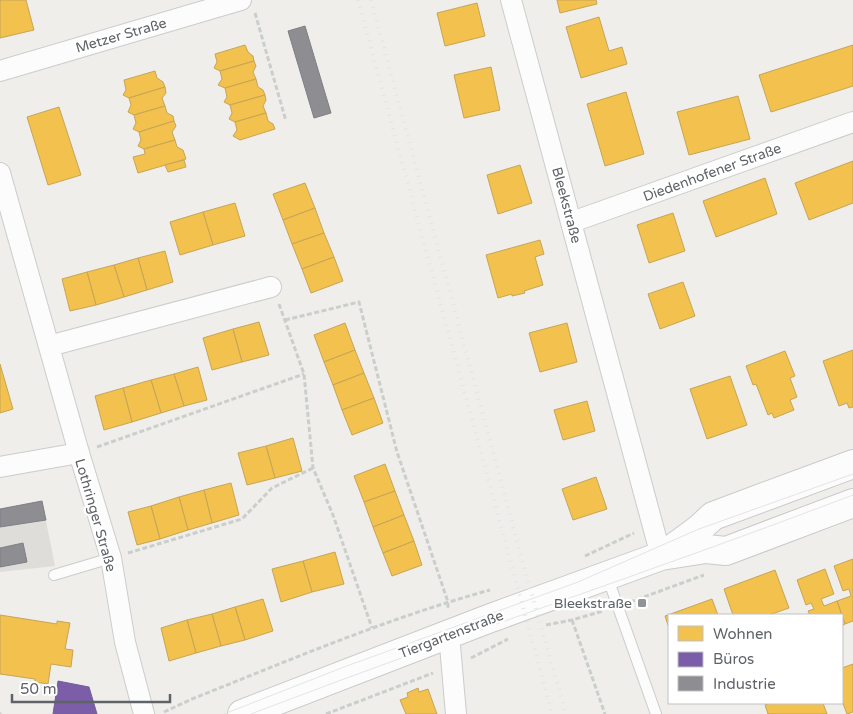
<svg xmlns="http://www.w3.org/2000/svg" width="853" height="714" viewBox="0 0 853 714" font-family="'Varela Round',sans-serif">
  <rect width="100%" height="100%" fill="#efeeea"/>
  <polygon fill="#dfddda" points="42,501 55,566 0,572 0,509"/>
  <g fill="#f2c14e" stroke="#c6a556">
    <polygon points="0,0 26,0 34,30 0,38"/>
    <polygon points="557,0 596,0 597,4 560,13"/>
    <polygon points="477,3 485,36 445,46 437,13"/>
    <polygon points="599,17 609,51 622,47 627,64 581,78 566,27"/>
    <polygon points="245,45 248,52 253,56 254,61 220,71 214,68 217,62 215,54"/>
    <polygon points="853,45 853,86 771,112 759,75"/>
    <polygon points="254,61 256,66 253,72 256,79 225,88 218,85 222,79 220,71"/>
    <polygon points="491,67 500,110 464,118 454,75"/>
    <polygon points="155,71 157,78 163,82 165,87 129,98 123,95 126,90 124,80"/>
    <polygon points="256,79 258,87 263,90 265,95 230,105 224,102 227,97 225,88"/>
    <polygon points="165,87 166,93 162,98 165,106 134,115 128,112 131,105 129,98"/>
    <polygon points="626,92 644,154 605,166 587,104"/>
    <polygon points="265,95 266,100 263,106 266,113 235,122 229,119 232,113 230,105"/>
    <polygon points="738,96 750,139 689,155 677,112"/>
    <polygon points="165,106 167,113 173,116 174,121 139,132 133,129 136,123 134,115"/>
    <polygon points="59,107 81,175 48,185 27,117"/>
    <polygon points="266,113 268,121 273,124 275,129 240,140 233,136 237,130 235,122"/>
    <polygon points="174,121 176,126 172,132 175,140 144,149 138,146 141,140 139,132"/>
    <polygon points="175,140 177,147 183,150 186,159 138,173 133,157 145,154 144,149"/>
    <polygon points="184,160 186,167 168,172 165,165"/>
    <polygon points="853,161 853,203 809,220 795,183"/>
    <polygon points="520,165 532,203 498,214 487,175"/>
    <polygon points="765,178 777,214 716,237 703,201"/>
    <polygon points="305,183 315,208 283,220 273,194"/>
    <polygon points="235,203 245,236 213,245 203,212"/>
    <polygon points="315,208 324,233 292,244 283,220"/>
    <polygon points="203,212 213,245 180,255 170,222"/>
    <polygon points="673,213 685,251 649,263 637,225"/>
    <polygon points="324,233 334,257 302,269 292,244"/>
    <polygon points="540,240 544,254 535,257 543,285 524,291 525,293 512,296 512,294 498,298 486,255"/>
    <polygon points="165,251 173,282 147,290 138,258"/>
    <polygon points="334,257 343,281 311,293 302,269"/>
    <polygon points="138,258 147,290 124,297 114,265"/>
    <polygon points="114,265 124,297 96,305 87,272"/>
    <polygon points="87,272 96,305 70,311 62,279"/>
    <polygon points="683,282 695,316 660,329 648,294"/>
    <polygon points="259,322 269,355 242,362 233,329"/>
    <polygon points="345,323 355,350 324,362 314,335"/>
    <polygon points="567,323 577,362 540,372 529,333"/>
    <polygon points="233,329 242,362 212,370 203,338"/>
    <polygon points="355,350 364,373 333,385 324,362"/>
    <polygon points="853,350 853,407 849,408 847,403 839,406 823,361"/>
    <polygon points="785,351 795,376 790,378 797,397 790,400 794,410 774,418 772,413 768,415 756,384 753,385 746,366"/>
    <polygon points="0,364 13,409 0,413"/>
    <polygon points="198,367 207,400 184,406 174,374"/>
    <polygon points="364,373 374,398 342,410 333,385"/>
    <polygon points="174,374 184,406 161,413 151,380"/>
    <polygon points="730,376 747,425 707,439 690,389"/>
    <polygon points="151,380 161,413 132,422 123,388"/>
    <polygon points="123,388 132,422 104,430 95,396"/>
    <polygon points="374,398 383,423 352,435 342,410"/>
    <polygon points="587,401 595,431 563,440 554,410"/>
    <polygon points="293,438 302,471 275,478 266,446"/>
    <polygon points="266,446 275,478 247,485 238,453"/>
    <polygon points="385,464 395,491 364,502 354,476"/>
    <polygon points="596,477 607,509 573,520 562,489"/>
    <polygon points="231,483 239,515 212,523 204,490"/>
    <polygon points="204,490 212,523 188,530 179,497"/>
    <polygon points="395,491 404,515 373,527 364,502"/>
    <polygon points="179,497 188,530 160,539 151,506"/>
    <polygon points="151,506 160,539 137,545 128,512"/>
    <polygon points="404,515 414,541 383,553 373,527"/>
    <polygon points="414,541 422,565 392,576 383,553"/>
    <polygon points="335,552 344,584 312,592 303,561"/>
    <polygon points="853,559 853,621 845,624 837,601 851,596 849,589 843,591 834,566"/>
    <polygon points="303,561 312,592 281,602 272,569"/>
    <polygon points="825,569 834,594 821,599 824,606 837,601 845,624 842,626 842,615 810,615 808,611 814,609 811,603 806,605 797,580"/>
    <polygon points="775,570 789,608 769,615 733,615 724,589"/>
    <polygon points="263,599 273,631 245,640 235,607"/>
    <polygon points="712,599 718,615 669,615 669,628 665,616"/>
    <polygon points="235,607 245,640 221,646 212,614"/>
    <polygon points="212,614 221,646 196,653 187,620"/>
    <polygon points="0,615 57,624 57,621 70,623 65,649 73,650 71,667 51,664 48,684 35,682 35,679 0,674"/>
    <polygon points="187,620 196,653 169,661 161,628"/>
    <polygon points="853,664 853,712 847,714 842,701 842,668"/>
    <polygon points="418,688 419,692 428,689 437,714 406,714 400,700 408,697 407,693"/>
    <polygon points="771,703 823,703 827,714 768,714 765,705"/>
  </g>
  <polygon fill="#7b5ea7" stroke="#736094" points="58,681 89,687 97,714 53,714"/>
  <g fill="#8d8d92" stroke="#7f8085">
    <polygon points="305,26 331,113 314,118 288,31"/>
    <polygon points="42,501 46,520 0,527 0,509"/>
    <polygon points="23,543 27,562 0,567 0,548"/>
  </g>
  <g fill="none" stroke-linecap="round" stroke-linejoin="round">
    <defs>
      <g id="lane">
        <polyline points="54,575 111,558"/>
        <polyline points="607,576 656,714"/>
      </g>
      <g id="street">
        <polyline points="511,0 661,556"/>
        <polyline points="0,71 241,0"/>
        <polyline points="0,173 79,453 111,558 125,642 144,714"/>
        <polyline points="572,222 853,122"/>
        <polyline points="49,346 271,287"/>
        <polyline points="0,467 79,453"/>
        <polyline points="449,634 456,714"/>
      </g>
      <g id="secondary">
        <polyline points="665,554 699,529 713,516 853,464"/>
        <polyline points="242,714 488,619 661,556 706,549 726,551 853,503"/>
      </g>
    </defs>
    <use href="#lane" stroke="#cbcccc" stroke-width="12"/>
    <use href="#street" stroke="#cbcccc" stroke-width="22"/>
    <use href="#secondary" stroke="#cacacb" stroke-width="30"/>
    <g stroke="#cacfcc" stroke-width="3" stroke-dasharray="5 2.5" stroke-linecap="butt">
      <polyline points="255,13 286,121"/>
      <polyline points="279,304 304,374 313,468 333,515 372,628"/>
      <polyline points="285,320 359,302 397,452 448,602 448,609"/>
      <polyline points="97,447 304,374"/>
      <polyline points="128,553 242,519 272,488 313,468"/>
      <polyline points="585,556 634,533"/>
      <polyline points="630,602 704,575"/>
      <polyline points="572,620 605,714"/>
      <polyline points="546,625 572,620 603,611"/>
      <polyline points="471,658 508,639"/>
      <path d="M164,712L192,699C290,660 388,618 490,590"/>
      <polyline points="0,713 1,714"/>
      <polyline points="326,714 433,673"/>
    </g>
    <use href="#lane" stroke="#fdfcfc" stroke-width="10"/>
    <use href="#street" stroke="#fdfcfc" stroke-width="20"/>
    <use href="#secondary" stroke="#fdfcfc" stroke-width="28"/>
    <g stroke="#e4e4e4" stroke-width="1">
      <polyline points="224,714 344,667 578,582 699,529 853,474"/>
      <path d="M251,714C451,637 654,571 853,495"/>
    </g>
    <g stroke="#e4e4e4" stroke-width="4" stroke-dasharray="1 6" stroke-linecap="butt">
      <polyline points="358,0 552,714"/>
      <polyline points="371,0 527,578 566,714"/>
    </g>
  </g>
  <rect fill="#919496" stroke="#fff" stroke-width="2" x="637" y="598" width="10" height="10" rx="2.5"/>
  <g text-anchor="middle" stroke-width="5" stroke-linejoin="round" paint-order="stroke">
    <g font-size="14" fill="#5f6368" stroke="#fff">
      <text transform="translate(121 35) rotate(-16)" y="5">Metzer Straße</text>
      <text transform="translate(712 172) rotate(-20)" y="5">Diedenhofener Straße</text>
      <text transform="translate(567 205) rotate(75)" y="5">Bleekstraße</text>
      <text transform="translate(96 515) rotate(74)" y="5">Lothringer Straße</text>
      <text transform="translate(451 634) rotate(-21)" y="5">Tiergartenstraße</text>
    </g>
    <g font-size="14" fill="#5f6368" stroke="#fff" text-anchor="end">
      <text x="632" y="608">Bleekstraße</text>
    </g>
  </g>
  <rect x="668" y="614" width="175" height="90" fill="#ffffff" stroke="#bfc1c3"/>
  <rect x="678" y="626" width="25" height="15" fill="#f2c14e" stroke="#bfc1c3"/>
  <text x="713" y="639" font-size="15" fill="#5f6368">Wohnen</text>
  <rect x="678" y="652" width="25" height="15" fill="#7b5ea7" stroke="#bfc1c3"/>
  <text x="713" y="664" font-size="15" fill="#5f6368">Büros</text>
  <rect x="678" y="676" width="25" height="15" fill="#8d8d92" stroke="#bfc1c3"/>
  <text x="713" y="689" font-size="15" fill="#5f6368">Industrie</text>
  <path d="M12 694v8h158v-8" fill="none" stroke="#5f6368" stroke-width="2.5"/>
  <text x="20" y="694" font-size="15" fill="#5f6368" stroke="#ffffff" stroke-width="4" paint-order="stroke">50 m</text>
</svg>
